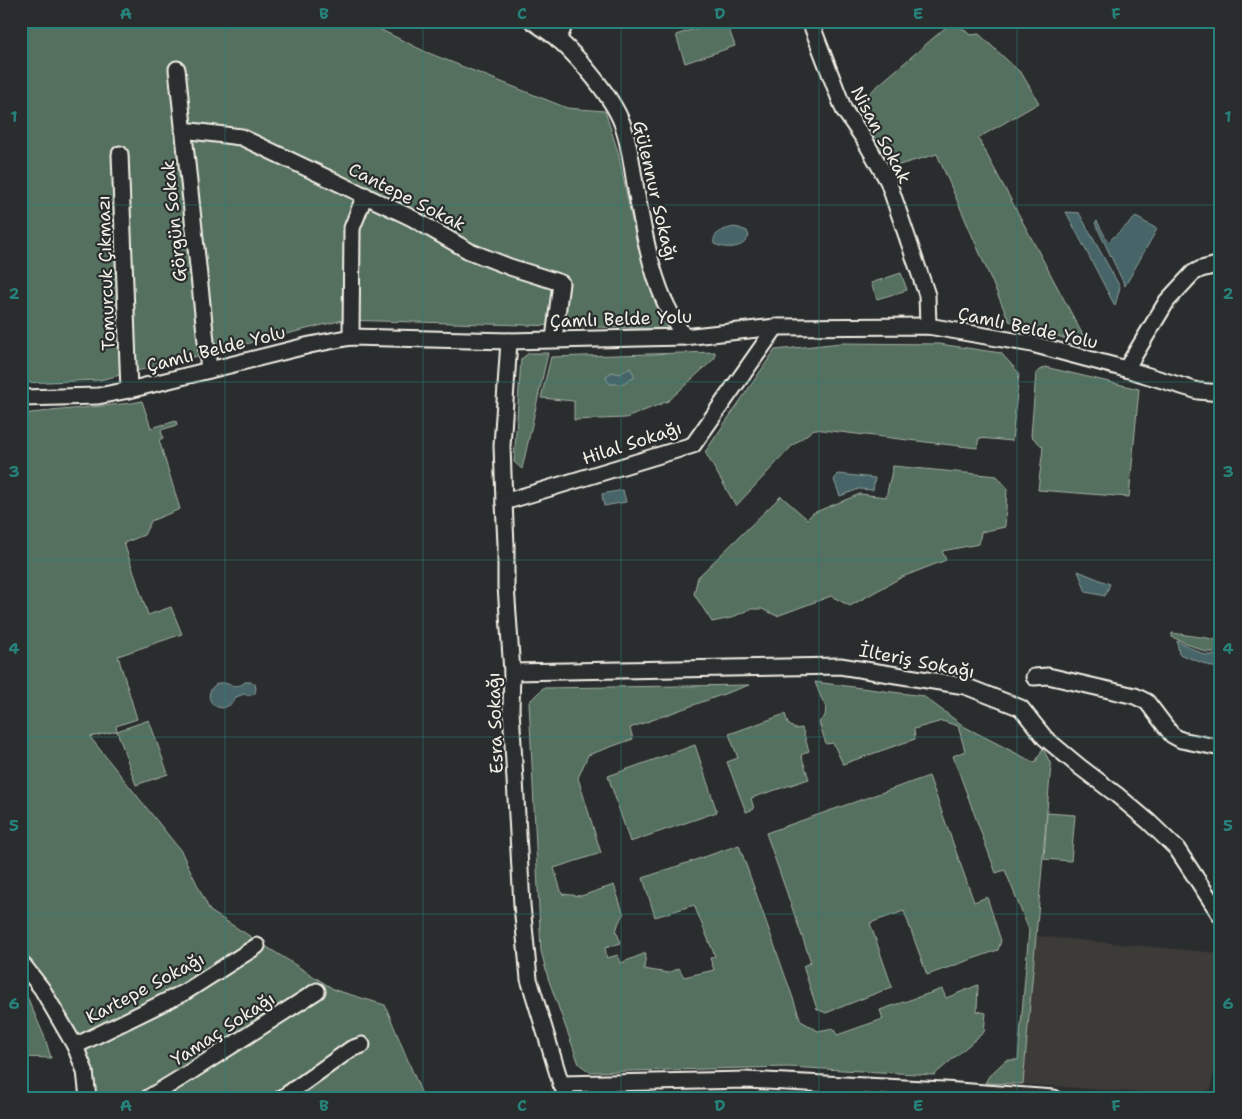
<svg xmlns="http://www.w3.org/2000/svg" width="1242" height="1119" viewBox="0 0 1242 1119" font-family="'Shantell Sans',sans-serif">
  <rect width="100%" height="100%" fill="#2a2d2e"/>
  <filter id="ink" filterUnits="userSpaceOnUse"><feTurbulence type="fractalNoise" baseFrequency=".02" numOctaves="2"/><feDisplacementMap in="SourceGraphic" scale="10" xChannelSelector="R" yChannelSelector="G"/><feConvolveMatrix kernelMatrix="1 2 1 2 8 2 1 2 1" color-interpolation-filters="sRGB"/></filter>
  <g filter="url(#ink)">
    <polygon fill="#3d3a39" points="1036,936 1217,953 1221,964 1221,1025 1211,1089 1198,1097 1023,1084"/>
    <g fill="#55705f" stroke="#a4b0a4">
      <polygon points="21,21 363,21 426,52 567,108 605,111 618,152 636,240 668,329 343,320 100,380 21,383"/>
      <polygon points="718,21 726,21 735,46 685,63 676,35"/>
      <polygon points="953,21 955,21 970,35 979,34 1022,74 1039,103 978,138 1085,339 1077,343 1041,330 1009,321 937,154 892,167 855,118 852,108"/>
      <polygon points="901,273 907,290 877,299 871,283"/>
      <polygon points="841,343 939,344 1001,353 1019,373 1012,441 979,438 977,448 814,429 792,446 736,506 705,452 775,350"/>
      <polygon points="715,352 715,358 668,401 626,418 574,420 574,401 541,398 551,357"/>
      <polygon points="529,353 548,353 522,469 514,462 521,359"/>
      <polygon points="1045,367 1139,389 1129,497 1038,490 1043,447 1031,436 1036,373"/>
      <polygon points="142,401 151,428 176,421 177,425 161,430 163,438 159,440 180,509 151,521 144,535 124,543 148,615 171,607 182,634 118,656 137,719 116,726 117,731 149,720 168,774 136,785 117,731 90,737 181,851 210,911 335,990 385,1005 421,1092 406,1098 95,1098 92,1068 67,1014 21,954 21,414 132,403"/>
      <polygon points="893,466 997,476 1007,488 1005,527 981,532 979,544 942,551 946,560 902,577 850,606 831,596 777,616 762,609 750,609 731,618 712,622 694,594 698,577 781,496 807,519 813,513 860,494 886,497"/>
      <polygon points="1172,633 1221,640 1221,652 1206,652 1172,637"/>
      <path d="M815,682L923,696L965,727L1035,763L1043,748L1051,765L1023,1084L985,1083L989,1076L1006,1060H1018L1029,930L1005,870L996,873L953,756L965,751L958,726L942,721L914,729L915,739L843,764L833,743L826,744L819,722L825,716C827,703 824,705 820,695C818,691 817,686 815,682Z"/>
      <polygon points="749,685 630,728 633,739 588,755 578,778 601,853 554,868 562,894 581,896 614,885 624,915 619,922 616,931 621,943 605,948 607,958 618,955 621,963 646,953 644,969 668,973 679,968 684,977 714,970 710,958 715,956 694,905 655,917 643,878 739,845 801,1021 818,1031 833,1028 837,1035 883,1019 880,1010 942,989 946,998 978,985 977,1011 986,1013 984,1032 934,1075 788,1067 590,1072 579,1064 548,978 541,951 529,702 543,688"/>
      <polygon points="785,714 788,724 795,729 802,728 809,751 801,755 809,779 751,798 754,809 746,812 727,762 738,758 729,734"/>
      <polygon points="695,745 717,812 630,842 608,776"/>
      <polygon points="929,776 974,902 987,897 1001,941 998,950 927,975 904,911 870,923 892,987 826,1013 817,1009 803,966 811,962 766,833"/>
      <polygon points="1047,813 1075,815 1071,861 1044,859"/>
      <polygon points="21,987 25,992 45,1038 51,1058 21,1057"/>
    </g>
    <g fill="#476568" stroke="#8c9d9b">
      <polygon points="1066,212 1079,213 1120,287 1115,306"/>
      <polygon points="1136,217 1157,229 1125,286 1095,223 1097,221 1108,242"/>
      <path d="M734,227L739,228L747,231L749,236C743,250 725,249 714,244C712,232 725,229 734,227Z"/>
      <polygon points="630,368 634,374 634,378 621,384 611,384 607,381 606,376 612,372 621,374 624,371"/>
      <polygon points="838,474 875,478 873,490 859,489 840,496 834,480"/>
      <polygon points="623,490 626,502 604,506 602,494"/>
      <polygon points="1078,571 1110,584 1105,596 1086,592"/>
      <polygon points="1177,641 1205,655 1221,655 1221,670 1179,654"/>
      <path d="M245,682H251L255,684L256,689L255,693C251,696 248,696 244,694L236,697C224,720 200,701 213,687C223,675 233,693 245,682Z"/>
    </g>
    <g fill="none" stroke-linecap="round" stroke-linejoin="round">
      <defs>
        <g id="minor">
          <path d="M532,21C542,28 552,34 560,41C581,60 612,97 622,123C630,144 632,167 636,190C643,227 649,265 664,300C670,313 677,325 684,337"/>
          <polyline points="810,21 844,110 864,139 888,181 927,295 928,326"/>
          <polyline points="558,40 566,21"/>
          <polyline points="177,69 209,370"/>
          <polyline points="183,130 241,137 412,218 469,251 510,267 561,283 554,339"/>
          <polyline points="120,154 129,390"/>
          <polyline points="351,337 352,228 365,195"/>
          <polyline points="509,341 502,446 504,502 506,545 506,586 512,672 511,709 522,905 529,979 561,1084 568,1098"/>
          <polyline points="1126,369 1167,301 1193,273 1201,269 1221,264"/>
          <polyline points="21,398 98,396 129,390 310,345 351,337 509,341 684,337 776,327 928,326 1032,344 1126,369 1198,391 1221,393"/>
          <polyline points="504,502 693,445 776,327"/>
          <polyline points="512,672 840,666 965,686 1021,708 1045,738 1080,767 1117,795 1149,822 1177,849 1221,916"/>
          <polyline points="1034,677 1048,676 1135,696 1147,702 1172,735 1181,740 1221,748"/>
          <polyline points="21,962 42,989 75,1046 85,1071 88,1098"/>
          <polyline points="75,1046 185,992 257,946"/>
          <polyline points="561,1084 746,1080 944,1090 1054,1098"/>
          <polyline points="148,1098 184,1076 317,991"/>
          <polyline points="282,1098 351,1049 362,1045"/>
        </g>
      </defs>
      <use href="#minor" stroke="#f4f1e8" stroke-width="19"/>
      <use href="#minor" stroke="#2a2d2e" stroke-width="15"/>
    </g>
  </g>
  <path fill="none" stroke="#26827a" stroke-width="1" stroke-opacity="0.55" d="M225,21V1098M423,21V1098M621,21V1098M819,21V1098M1017,21V1098M21,205H1221M21,382H1221M21,560H1221M21,737H1221M21,914H1221"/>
  <g text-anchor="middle" stroke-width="4.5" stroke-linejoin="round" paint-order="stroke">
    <g font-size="18" fill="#f4f1e8" stroke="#2a2d2e">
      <text transform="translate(881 135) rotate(62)" y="6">Nisan Sokak</text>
      <text transform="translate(655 191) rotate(77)" y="6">Gülennur Sokağı</text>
      <text transform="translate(407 197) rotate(27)" y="6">Cantepe Sokak</text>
      <text transform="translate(174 221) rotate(-96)" y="6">Görgün Sokak</text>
      <text transform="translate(106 273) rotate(-92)" y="6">Tomurcuk Çıkmazı</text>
      <text transform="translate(621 319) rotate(-2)" y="6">Çamlı Belde Yolu</text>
      <text transform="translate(1028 328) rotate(12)" y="6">Çamlı Belde Yolu</text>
      <text transform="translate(216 349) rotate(-14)" y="6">Çamlı Belde Yolu</text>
      <text transform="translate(632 443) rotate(-18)" y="6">Hilal Sokağı</text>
      <text transform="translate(917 661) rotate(11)" y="6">İlteriş Sokağı</text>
      <text transform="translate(495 723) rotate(-92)" y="6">Esra Sokağı</text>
      <text transform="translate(145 988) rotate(-28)" y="6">Kartepe Sokağı</text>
      <text transform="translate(223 1029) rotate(-33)" y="6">Yamaç Sokağı</text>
    </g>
  </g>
  <rect width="1242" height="1119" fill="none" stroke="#2a2d2e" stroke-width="55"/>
  <rect x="28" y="28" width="1186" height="1064" fill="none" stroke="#26827a" stroke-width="2"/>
  <g font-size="16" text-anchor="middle" font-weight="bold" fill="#26827a">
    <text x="126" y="19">A</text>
    <text x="324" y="19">B</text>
    <text x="522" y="19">C</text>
    <text x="720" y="19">D</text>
    <text x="918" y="19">E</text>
    <text x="1116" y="19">F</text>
    <text x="14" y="122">1</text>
    <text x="1228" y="122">1</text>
    <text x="14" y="299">2</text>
    <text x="1228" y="299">2</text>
    <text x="14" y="477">3</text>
    <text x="1228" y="477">3</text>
    <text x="14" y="654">4</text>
    <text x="1228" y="654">4</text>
    <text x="14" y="831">5</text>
    <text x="1228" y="831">5</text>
    <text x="14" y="1009">6</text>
    <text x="1228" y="1009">6</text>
    <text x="126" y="1111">A</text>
    <text x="324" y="1111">B</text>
    <text x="522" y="1111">C</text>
    <text x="720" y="1111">D</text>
    <text x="918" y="1111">E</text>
    <text x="1116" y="1111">F</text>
  </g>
</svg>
